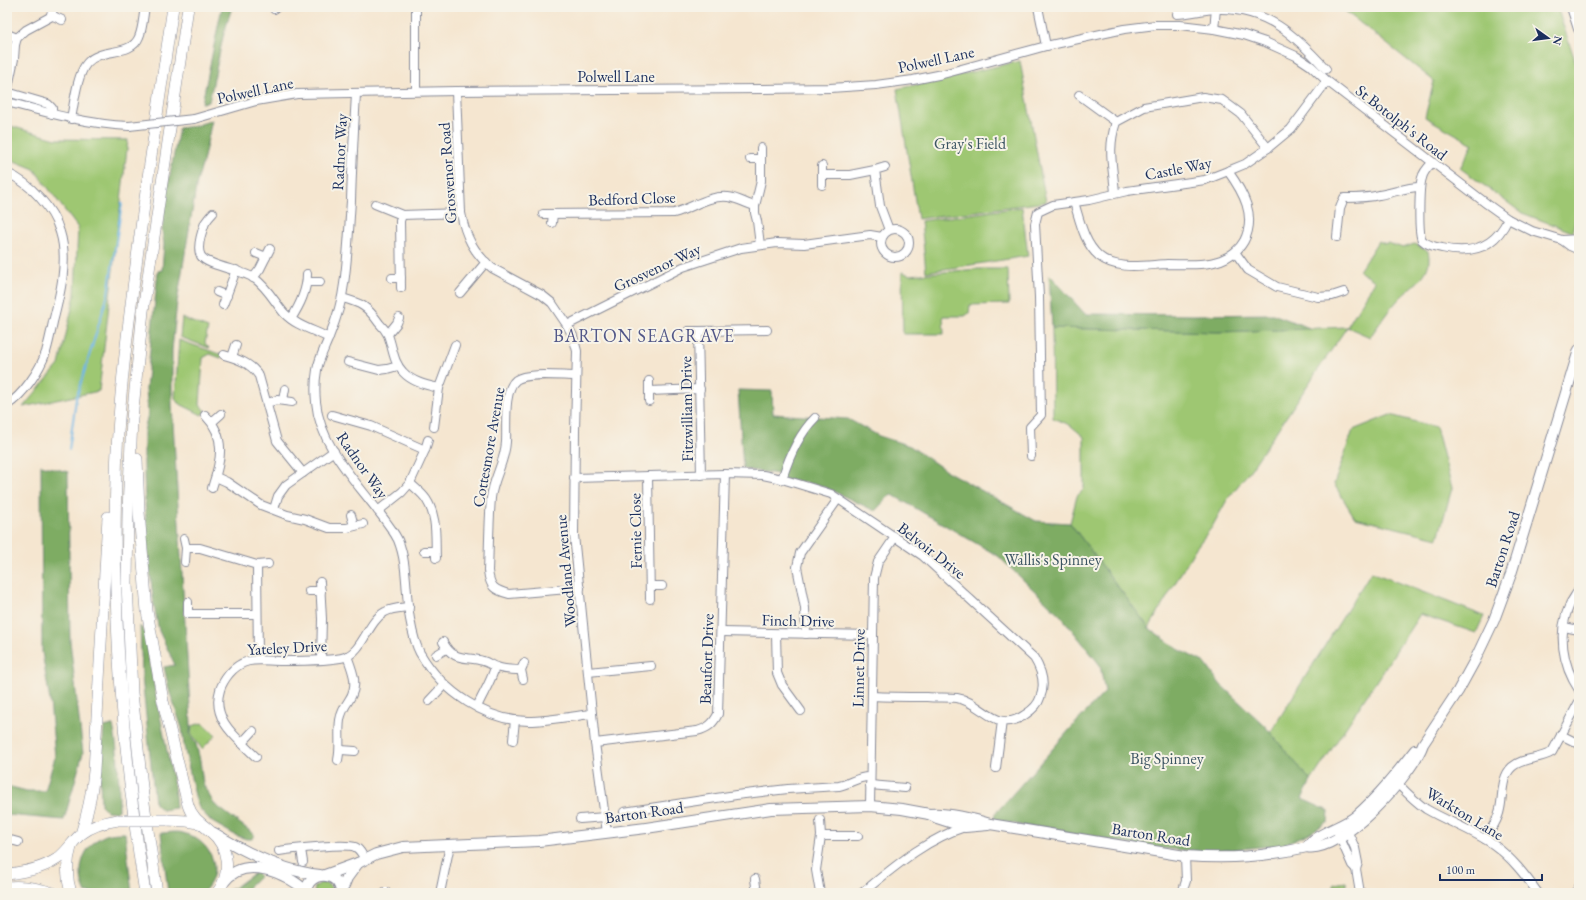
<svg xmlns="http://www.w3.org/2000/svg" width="1586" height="900" viewBox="0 0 1586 900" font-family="'EB Garamond',serif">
  <rect width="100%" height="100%" fill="#f7f3e8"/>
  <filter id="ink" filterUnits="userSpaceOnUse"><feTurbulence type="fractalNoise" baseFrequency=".025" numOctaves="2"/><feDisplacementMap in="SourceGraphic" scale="8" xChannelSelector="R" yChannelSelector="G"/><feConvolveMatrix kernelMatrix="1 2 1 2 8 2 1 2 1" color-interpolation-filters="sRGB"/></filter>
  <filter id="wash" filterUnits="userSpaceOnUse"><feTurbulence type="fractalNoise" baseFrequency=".012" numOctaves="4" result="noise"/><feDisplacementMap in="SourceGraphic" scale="16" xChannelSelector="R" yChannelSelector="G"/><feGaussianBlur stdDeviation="0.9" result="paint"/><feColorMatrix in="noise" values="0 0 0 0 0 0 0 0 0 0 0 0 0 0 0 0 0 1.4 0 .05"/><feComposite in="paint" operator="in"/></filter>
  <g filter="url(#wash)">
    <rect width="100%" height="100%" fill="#f5e6d0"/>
    <g fill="#9ec772" stroke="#5c7b68">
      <polygon points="1340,7 1557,7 1579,72 1579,207 1572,232 1522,213 1460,168 1473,144 1425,117 1434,81"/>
      <polygon points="1020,61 1046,202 918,219 897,89"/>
      <polygon points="7,125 56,139 128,140 99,391 23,407 59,365 75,295 78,228 34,169 7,158"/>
      <polygon points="1022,207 1028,256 926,272 921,221"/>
      <path d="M1378,241L1386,244L1388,243L1403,248L1414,244L1428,251C1434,275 1412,285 1398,300C1387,311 1379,325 1370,337L1347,327L1251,469L1227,500L1212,527L1195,549L1149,628L1070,523L1077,496L1084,489V437L1070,425L1053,418L1052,328L1221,332L1347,327L1375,281L1359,271Z"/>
      <polygon points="977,269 1008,269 1009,304 970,305 969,313 965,316 943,316 944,334 903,334 902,272 910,275"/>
      <polygon points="182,318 208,328 205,343 209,348 180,337"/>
      <polygon points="179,340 222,355 221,358 210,354 203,358 200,405 205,411 202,415 178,403 175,398"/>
      <polygon points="1390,415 1436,427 1452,488 1438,538 1355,518 1334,484 1353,430"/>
      <polygon points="1371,572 1484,616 1476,633 1420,614 1311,781 1270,733"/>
      <polygon points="202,723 216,735 202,749 191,734 192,726"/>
      <polygon points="1346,882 1347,893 1341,893 1334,888 1334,884"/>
      <path d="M320,883C327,882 332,886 333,893H314L315,887Z"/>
    </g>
    <g fill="#7eac64" stroke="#4c6e61">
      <polygon points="222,7 232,7 223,37 209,102 202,103"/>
      <polygon points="212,120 203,162 197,182 177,302 172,350 172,405 191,724 190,734 196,744 200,760 203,784 214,804 250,831 254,836 252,839 246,839 235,835 212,822 199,808 195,796 184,746 182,728 170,693 164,667 175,665 159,631 154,606 147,545 144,475 144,431 148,414 146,389 158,271 162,270 164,244 162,231 165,201 179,128 195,126"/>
      <polygon points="1049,274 1085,314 1194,315 1273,314 1312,329 1217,332 1052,328"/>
      <polygon points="738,390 772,391 773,414 848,419 879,436 910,446 945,470 1036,521 1070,523 1149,628 1178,649 1205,663 1220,684 1264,725 1311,781 1302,799 1329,811 1328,822 1308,834 1282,845 1207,852 1155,848 1033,828 994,819 995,814 1071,728 1105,692 1100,665 1061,616 998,556 891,494 875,511 820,485 782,479 778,474 743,469"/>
      <polygon points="41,465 68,472 70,641 83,753 64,820 7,815 7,786 27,791 45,791 55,757 50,701 42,652"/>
      <polygon points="140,626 145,632 148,655 174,786 176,808 162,810 155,804 142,677"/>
      <path d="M113,725C119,752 119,782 119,809L116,812L107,811L101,805L100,780L104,727Z"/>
      <path d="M125,833L132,893H86C75,872 82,844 106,835C112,833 119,833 125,833Z"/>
      <path d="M161,833C167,833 176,831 183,833C211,840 226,872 202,893H168Z"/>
      <polygon points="256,872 260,876 243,893 228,893 230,888 234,888"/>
    </g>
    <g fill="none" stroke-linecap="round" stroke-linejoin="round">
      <polyline stroke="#71b7e8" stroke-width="2" points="69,450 76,399 108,294 122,203"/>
    </g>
  </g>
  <g filter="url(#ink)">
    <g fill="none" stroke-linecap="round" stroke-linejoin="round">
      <defs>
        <g id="minor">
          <polyline points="416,7 416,91"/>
          <polyline points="1038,7 1046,46"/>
          <polyline points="274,9 277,7"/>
          <path d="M1177,14C1190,13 1203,10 1216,9C1266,7 1295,35 1326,69"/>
          <polyline points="51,15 62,20"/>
          <polyline points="1214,29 1216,9"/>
          <polyline points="7,34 17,38"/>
          <path d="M456,91L461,213C465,236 474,253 492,268L542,295L552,303L567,325L573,336L577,351L575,431L574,535L595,743L607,833"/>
          <polyline points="7,92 14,59 15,45 17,38 26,30 50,17 54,7"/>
          <polyline points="7,92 48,104 52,108 52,114"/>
          <path d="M356,94C354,129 352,165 351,201C349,228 348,256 344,284C342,302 336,320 329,337C325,348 319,358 317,370C315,381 315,392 316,402C320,445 353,478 378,511C385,520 393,530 398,540C408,564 405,593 410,619C412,630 414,642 420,653C442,691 487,723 533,721C553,720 573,716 592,714"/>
          <polyline points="1079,95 1116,122"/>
          <path d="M7,102C48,113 87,124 129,126"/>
          <path d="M71,119C74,104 77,74 87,63C101,47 131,57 139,37C143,28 143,17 145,7"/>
          <polyline points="194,119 256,101 297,94 456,91 763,89 830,88 876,85 913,80 943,74 1046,46 1124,29 1156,25 1180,25 1214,29 1244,35 1265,42 1296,56 1311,66 1327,81 1487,204 1508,219 1532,231 1562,240 1570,246 1579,250"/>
          <polyline points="750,159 761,159"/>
          <path d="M1432,163C1428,167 1423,172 1422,178C1419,186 1418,233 1422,240C1426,244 1436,247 1442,248C1472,255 1495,247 1508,219"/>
          <polyline points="822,166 822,185"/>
          <polyline points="885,167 875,170 880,206 889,230"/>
          <path d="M7,173C30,183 53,208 60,232C69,260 60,295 53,322C51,332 49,342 46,352C40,370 23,395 7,405"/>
          <polyline points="822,175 850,175 875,170"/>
          <path d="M1115,193C1113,166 1107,150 1116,122L1144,107L1203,97L1222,100L1241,114L1268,148"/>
          <path d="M1074,202C1080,221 1084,243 1099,256C1117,271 1145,265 1167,264C1185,264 1205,266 1221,260C1231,256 1239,250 1244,241C1257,216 1243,192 1228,171"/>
          <polyline points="375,204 402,215 461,213"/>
          <path d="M213,213C210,216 207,220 205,223C202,231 196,248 201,256C207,266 242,270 254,278C267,287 274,301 284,313C296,326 314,330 329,338"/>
          <path d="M543,214L674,213C692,208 709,195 728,197C738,198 746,204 755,206"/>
          <polyline points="552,223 553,214"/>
          <circle cx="895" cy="243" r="14"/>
          <path d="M1337,237L1340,208L1344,198C1356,198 1368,198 1379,195C1393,193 1406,187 1420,187"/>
          <polyline points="1562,240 1579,239"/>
          <polyline points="760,245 757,221 755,213 755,206 761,181 761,148"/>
          <polyline points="1235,252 1248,270 1277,287 1318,297 1332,296 1344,292"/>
          <polyline points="256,253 266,257"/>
          <polyline points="253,278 260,269 270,249"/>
          <polyline points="392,278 401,278"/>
          <polyline points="307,282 320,282"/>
          <polyline points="401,288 400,221 402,215"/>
          <polyline points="217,292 227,296"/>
          <polyline points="460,293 486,262"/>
          <path d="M342,298C361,303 367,306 379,323C382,326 386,331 388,335C393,348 393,362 403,372C412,382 426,385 439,388L434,427"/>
          <polyline points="223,305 236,270"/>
          <path d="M291,319C300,305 307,291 307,274"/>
          <polyline points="567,325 683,267 741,248 777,243 804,244 870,235 882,237"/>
          <polyline points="688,331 698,331"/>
          <polyline points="388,334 397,323 399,318"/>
          <path d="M224,355C238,359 251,363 259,376L277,441L303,473"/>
          <polyline points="232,357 236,345"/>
          <polyline points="348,362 379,370 387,369 398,366"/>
          <path d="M576,376C561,376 527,372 516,380C503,390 507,427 506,442C505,462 493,479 491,498C489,522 489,547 488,571C490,587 494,590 509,594L580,588"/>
          <polyline points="649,381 649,391 700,389"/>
          <polyline points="439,388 455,345"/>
          <polyline points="649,391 649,401"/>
          <polyline points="283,400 285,389"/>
          <polyline points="267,403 277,400 292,402"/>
          <path d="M205,415C227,437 221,461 212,488"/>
          <polyline points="332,415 371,426 425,450 410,483 402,492 378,511"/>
          <polyline points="212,422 221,414"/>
          <polyline points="425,450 428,440"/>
          <polyline points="1031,456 1030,427 1041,415 1039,297 1035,224 1038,212 1053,205 1089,200 1127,191 1205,180 1228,171 1245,164 1268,148 1291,129 1327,81"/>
          <polyline points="701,475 698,331 767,330"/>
          <polyline points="648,476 650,599"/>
          <polyline points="216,477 227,482 261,505 287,515 305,519 329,528 347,528 363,524"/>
          <path d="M574,478L725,474L763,475L782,479L831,494L923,556L1034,658C1042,671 1046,684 1040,698C1038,705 1032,710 1026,714C996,736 983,702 957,698C947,697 937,698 927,697C908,697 890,697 872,696"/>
          <path d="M782,479C789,457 799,434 815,418"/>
          <path d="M410,483C415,488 422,493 426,499C438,517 435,538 436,558"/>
          <polyline points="274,509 278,496 286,485 334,451"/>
          <polyline points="351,515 354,526"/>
          <polyline points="184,539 186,548 185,562"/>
          <polyline points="186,548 200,548 257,565 258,660"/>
          <polyline points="424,551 435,551"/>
          <polyline points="257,565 268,564"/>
          <polyline points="320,582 322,619 321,659"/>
          <polyline points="650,586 662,586"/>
          <path d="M1579,588C1577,594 1573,598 1570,604C1557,632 1562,665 1579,690"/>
          <polyline points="309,591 321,591"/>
          <polyline points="188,602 188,614 257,614"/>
          <polyline points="1564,627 1579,630"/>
          <polyline points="722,632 873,635"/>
          <polyline points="776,634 777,673 782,685 801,711"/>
          <polyline points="806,634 805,608 797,567 800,553 838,499"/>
          <path d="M443,642C453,662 466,656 483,661C488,662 492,666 497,667C505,670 513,670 521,670"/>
          <polyline points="436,655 446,649"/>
          <polyline points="588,672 651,666"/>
          <polyline points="523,679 521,670 524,663"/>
          <polyline points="429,701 444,685"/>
          <path d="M477,707C483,693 491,682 495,667"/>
          <polyline points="1561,735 1579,744"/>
          <polyline points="513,740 515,720"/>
          <polyline points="242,743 253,731"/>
          <path d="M595,743L697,731C708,728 713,724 718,714L725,474"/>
          <polyline points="341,750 355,751"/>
          <path d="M256,757C237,738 211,720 220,690C222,683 225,679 229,674C245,655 260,661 282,661C297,661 332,661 345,657C363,651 368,621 385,612C392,608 401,608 409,607"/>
          <path d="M338,760C341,747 338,734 340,720C341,713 345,706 349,700C359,685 353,672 347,656"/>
          <polyline points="996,768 1002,721"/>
          <path d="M1394,780C1404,790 1414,801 1426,809C1448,822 1473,830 1494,845C1512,858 1525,875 1538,893"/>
          <polyline points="870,785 905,788"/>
          <polyline points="870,806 874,578 878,562 895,537"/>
          <path d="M624,812L736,795L788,789L839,786C850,784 858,776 870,777"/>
          <polyline points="580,819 605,817"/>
          <polyline points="1345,826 1355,848 1358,863 1356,869 1360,893"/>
          <polyline points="1338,833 1352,865 1356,869"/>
          <polyline points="821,836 858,836"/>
          <polyline points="7,839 18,842"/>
          <path d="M1485,839C1491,830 1498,820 1500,809C1503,796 1501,777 1512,767C1523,757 1539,760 1552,752L1579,702"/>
          <polyline points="301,849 303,862"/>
          <path d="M279,851C292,849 346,843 355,847C360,849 362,855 365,859"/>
          <polyline points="755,879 757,893"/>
          <polyline points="385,893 386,892"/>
          <polyline points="440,893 450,845"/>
          <polyline points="820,893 816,870 821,836 820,820"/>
          <path d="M862,893C893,868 926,839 965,827"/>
          <polyline points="1182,893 1186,881 1185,856"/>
          <polyline points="1575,893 1579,887"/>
        </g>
        <g id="major">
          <polyline points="1572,7 1579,29"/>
          <path d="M929,814C945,812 975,819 990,824L1185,856C1230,859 1263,857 1307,847C1341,854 1413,774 1423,744L1458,691L1475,660L1494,620L1511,574L1579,350"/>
          <path d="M214,833C246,853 282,871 320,875"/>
          <path d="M1307,847C1314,834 1343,827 1356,816C1378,797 1397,773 1415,750"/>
          <polyline points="325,875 358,863 376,854 403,847 539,841 646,828 771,809 870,806 902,809 929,814 937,818 965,827 988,825"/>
          <path d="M224,882C244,855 286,872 306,891"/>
          <path d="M306,893C307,870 340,870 341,893"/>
          <polyline points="341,893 347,878 358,863"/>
        </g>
        <g id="highway">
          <path d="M137,459L139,512L147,611L163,701L188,805C192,818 201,823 210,831C229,846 232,874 217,893"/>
          <polyline points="167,820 187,821 199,823"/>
          <path d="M81,834C88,813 92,793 94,771L108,517"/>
          <path d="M71,847C66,863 66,877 71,893"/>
          <path d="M7,874C24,872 42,869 57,859C67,852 72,842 81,834C91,826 105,822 118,820"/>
          <path d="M7,887C24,885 38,888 53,893"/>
          <path d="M145,893C123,756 112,617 116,478C117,423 123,368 130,313C142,211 158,109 173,7"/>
          <polyline points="157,893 143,796 132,693 127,583 128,511 132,419 143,311 188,7"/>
        </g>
      </defs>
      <use href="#minor" stroke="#888a97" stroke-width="10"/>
      <use href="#major" stroke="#888a97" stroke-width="12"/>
      <use href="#highway" stroke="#888a97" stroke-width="12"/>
      <use href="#minor" stroke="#fff" stroke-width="8"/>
      <use href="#major" stroke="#fff" stroke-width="10"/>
      <use href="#highway" stroke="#fff" stroke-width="11"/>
      <defs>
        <polyline id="minor-bridge" points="129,126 194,119"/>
        <polyline id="highway-bridge" points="118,820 167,820"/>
      </defs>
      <use href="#minor-bridge" stroke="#888a97" stroke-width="10" stroke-linecap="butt"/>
      <use href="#highway-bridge" stroke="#888a97" stroke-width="12" stroke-linecap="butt"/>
      <use href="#minor-bridge" stroke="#fff" stroke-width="8"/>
      <use href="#highway-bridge" stroke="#fff" stroke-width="11"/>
    </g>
  </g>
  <g text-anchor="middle" stroke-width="4" stroke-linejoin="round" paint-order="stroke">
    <g font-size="16" fill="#1b2f5e" stroke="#f7f3e8">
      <text transform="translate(936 59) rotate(-12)" y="6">Polwell Lane</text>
      <text x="616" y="82">Polwell Lane</text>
      <text transform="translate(255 90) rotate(-12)" y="6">Polwell Lane</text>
      <text transform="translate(1402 122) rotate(38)" y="6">St Botolph's Road</text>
      <text transform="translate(339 152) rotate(-87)" y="6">Radnor Way</text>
      <text transform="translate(1178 168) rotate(-11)" y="6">Castle Way</text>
      <text transform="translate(447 173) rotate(-94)" y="6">Grosvenor Road</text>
      <text transform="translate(632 198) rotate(-2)" y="6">Bedford Close</text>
      <text transform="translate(657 267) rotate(-25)" y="6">Grosvenor Way</text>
      <text transform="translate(686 409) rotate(-91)" y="6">Fitzwilliam Drive</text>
      <text transform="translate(488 447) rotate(-80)" y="6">Cottesmore Avenue</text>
      <text transform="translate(363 465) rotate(55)" y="6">Radnor Way</text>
      <text transform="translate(635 531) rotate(-91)" y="6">Fernie Close</text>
      <text transform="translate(1502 549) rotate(-72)" y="6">Barton Road</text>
      <text transform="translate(932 550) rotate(38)" y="6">Belvoir Drive</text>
      <text transform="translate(565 571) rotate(-95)" y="6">Woodland Avenue</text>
      <text transform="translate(798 620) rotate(1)" y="6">Finch Drive</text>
      <text transform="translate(287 647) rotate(-3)" y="6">Yateley Drive</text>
      <text transform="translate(706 659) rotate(-88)" y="6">Beaufort Drive</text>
      <text transform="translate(858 668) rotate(-89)" y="6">Linnet Drive</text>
      <text transform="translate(644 812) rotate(-8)" y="6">Barton Road</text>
      <text transform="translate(1465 813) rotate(31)" y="6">Warkton Lane</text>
      <text transform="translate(1151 834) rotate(9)" y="6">Barton Road</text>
    </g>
    <g font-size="16" fill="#3c5563" stroke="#f7f3e8">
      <text x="970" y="149">Gray's Field</text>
      <text x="1053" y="565">Wallis's Spinney</text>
      <text x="1167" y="764">Big Spinney</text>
    </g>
    <g font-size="18" letter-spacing="1" fill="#525788" stroke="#f7f3e8">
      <text x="644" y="342">BARTON SEAGRAVE</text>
    </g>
  </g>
  <rect width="1586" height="900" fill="none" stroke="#f7f3e8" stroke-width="24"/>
  <g transform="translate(1548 38) rotate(104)" stroke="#f7f3e8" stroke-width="3" paint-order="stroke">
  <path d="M0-3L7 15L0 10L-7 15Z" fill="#1b2f5e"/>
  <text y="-6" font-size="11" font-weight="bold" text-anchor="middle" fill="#1b2f5e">N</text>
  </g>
  <path d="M1440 874v6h102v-6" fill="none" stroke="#1b2f5e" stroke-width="2"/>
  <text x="1446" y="874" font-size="12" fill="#1b2f5e" stroke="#f7f3e8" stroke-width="3" paint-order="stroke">100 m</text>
</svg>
